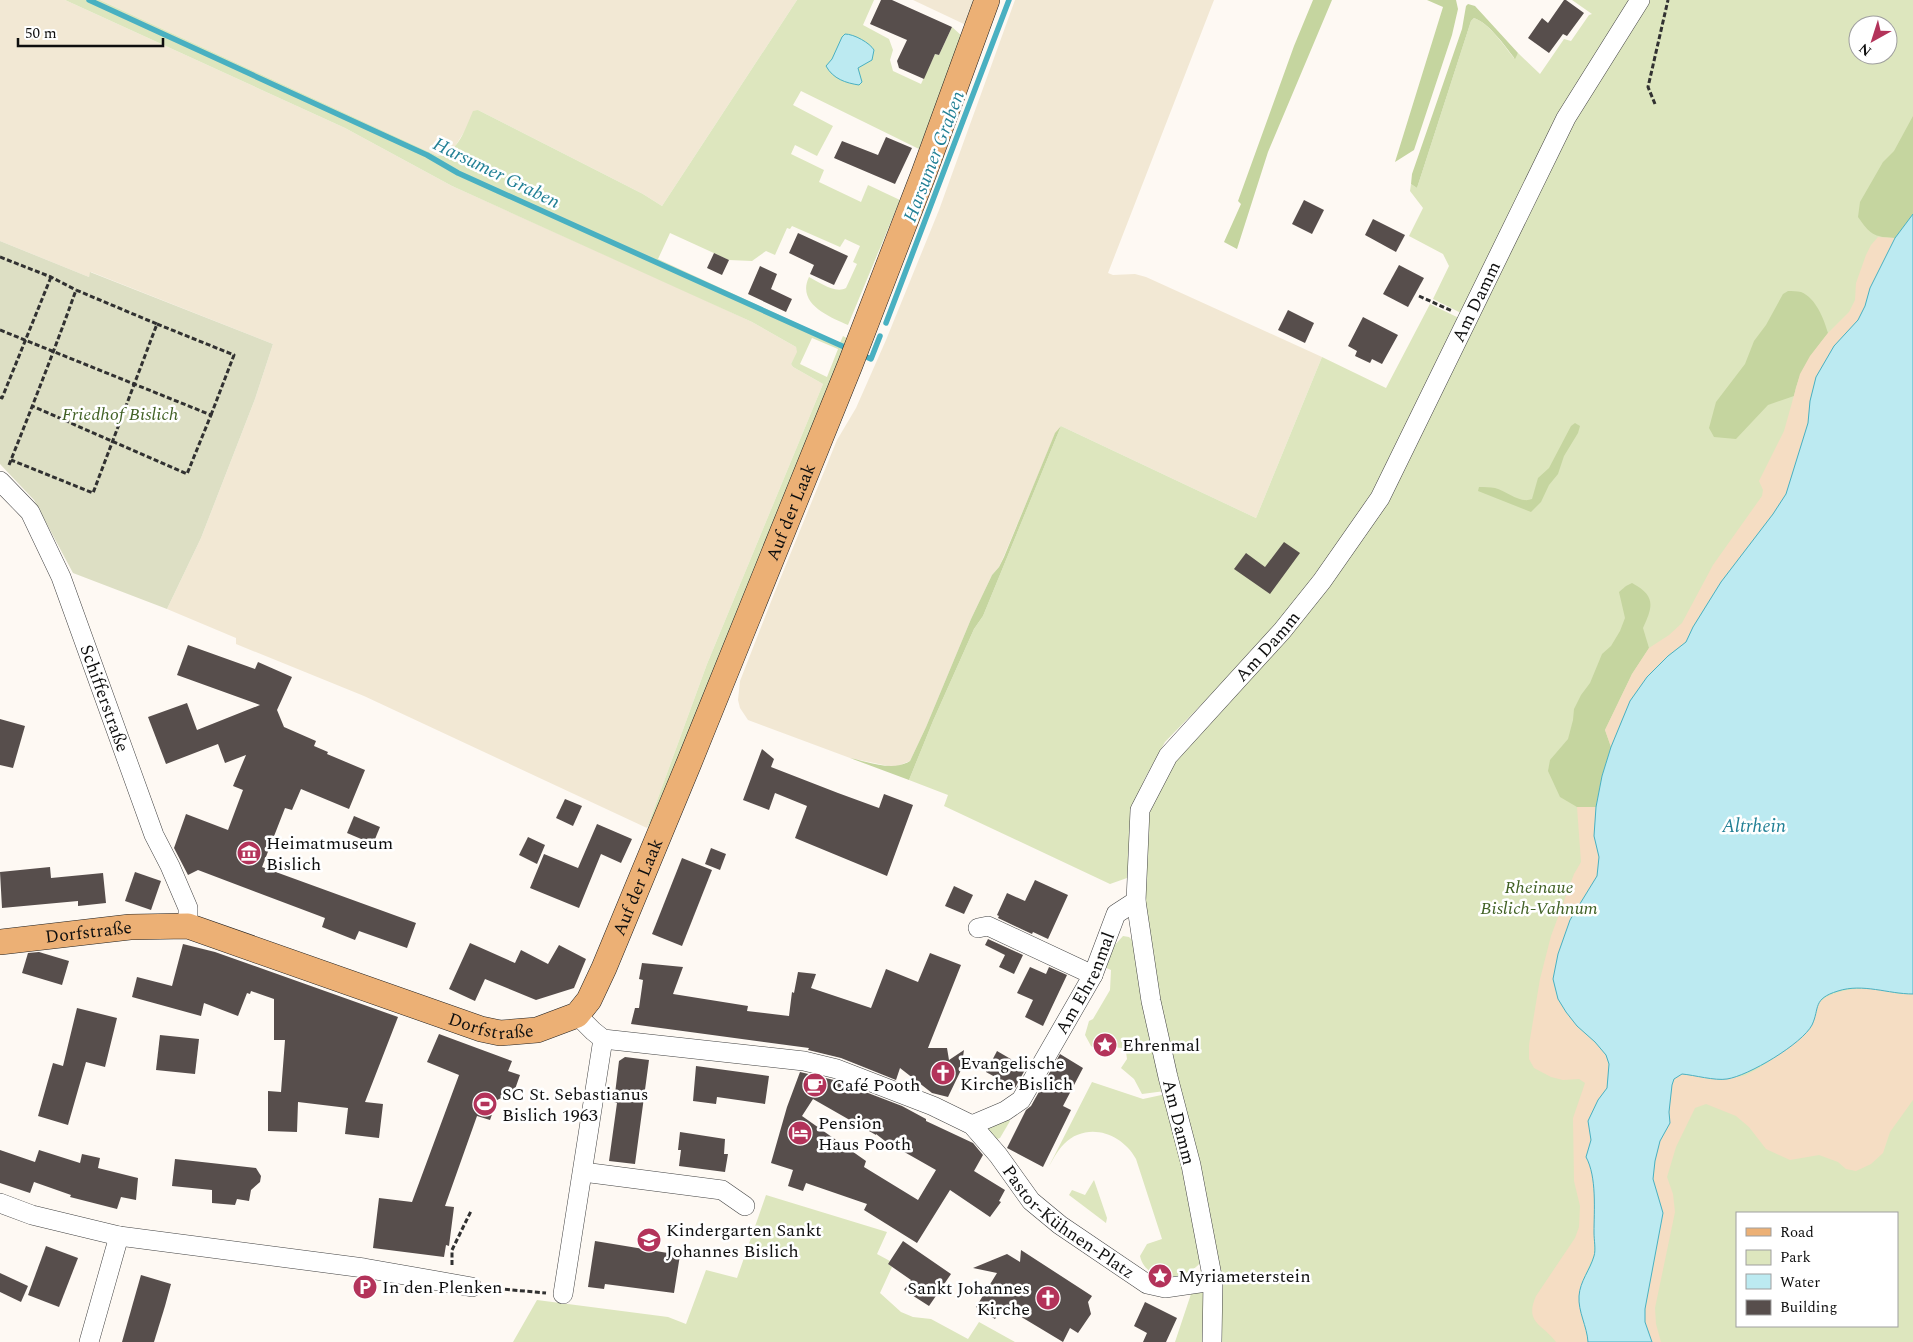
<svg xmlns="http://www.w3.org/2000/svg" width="1913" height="1342" viewBox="0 0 1913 1342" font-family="Spectral,serif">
  <rect width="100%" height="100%" fill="#fef9f3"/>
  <g fill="#f2e8d4">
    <polygon points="0,0 65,0 345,128 452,186 681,289 752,322 796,347 798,352 791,364 793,367 823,384 707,664 647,828 364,696 236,644 236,638 167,609 201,538 255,399 273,344 91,272 89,277 0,241"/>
    <polygon points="100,0 797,0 662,206 643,194 478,110 454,148 447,154 438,156"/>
    <polygon points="913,0 976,0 966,25"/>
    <polygon points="1015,0 1214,0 1108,273 1113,275 1135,274 1146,277 1322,357 1256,518 1061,426 1055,434 1004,556 999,567 992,575 971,619 926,727 910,761 898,766 888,766 850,758 748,720 740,708 738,700 740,681 774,594 837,440 856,408 886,340 939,210"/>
  </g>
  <g fill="#dde6be" fill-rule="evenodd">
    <path d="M65,0H100L438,156C459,152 465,129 473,111L478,110L643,194L662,206L797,0H874L863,25L889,39L893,50L890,60L893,71L921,84L935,54L939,55L952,27L962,36L919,149L801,91L793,105L833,126L817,156L795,145L791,154L824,170L819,182L861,202L868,185L900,200L848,325C830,317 796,304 809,277C819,282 835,294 846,288L857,264L853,262L860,246L845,239L840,247L792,226L790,229L787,228L775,255L766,251L752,261L729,260L670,233L658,259L840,343L843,336L850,340L660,806L647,828L707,664L823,384L793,367L791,364L797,352L796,347L752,322L452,186L345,128ZM812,338L838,349L827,377L800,364Z"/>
    <path d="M1572,0H1632L1463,314L1433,299L1449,266L1443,254L1409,236L1423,208L1410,191L1411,184L1417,188L1471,21L1474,18C1489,23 1505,47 1514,58L1518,53L1540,74L1564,39L1571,41L1589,15L1592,14Z"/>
    <path d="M1634,0H1913V1342H1175L1191,1294L1195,1293L1204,1257C1192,1281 1147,1286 1140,1256L1147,1244L1162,1239L1136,1159C1122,1133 1087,1121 1064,1144C1057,1151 1052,1161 1047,1170L1092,1082L1143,1099L1166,1094L1165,1091L1142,1094L1134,1079L1121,1068L1127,1059L1126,1052L1122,1048L1111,1047L1109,1041L1103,1043L1104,1051L1100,1052L1091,1046L1085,1035L1089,1021L1093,1019L1110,990L1111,970L1104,967L1113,947L1123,936L1129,937L1132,940L1129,912L1130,850L1127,878L1110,884L944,806L948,795L909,780L933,721L974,629L983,616L1061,426L1256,518L1322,357L1386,388L1430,304L1461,319L1378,482L1350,531L1305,593L1232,673L1165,742L1144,780L1134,812L1139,801L1250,660L1337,557L1393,458ZM1858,25H1888V55H1858ZM1737,1213H1897V1326H1737Z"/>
    <polygon points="1009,1119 1010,1121 1000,1138 997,1139 987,1134 987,1127"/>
    <polygon points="1094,1180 1107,1218 1106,1223 1069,1195 1072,1190 1085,1195"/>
    <polygon points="766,1195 887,1232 877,1254 890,1261 888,1264 892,1267 880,1293 901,1312 913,1317 931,1319 968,1339 979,1322 1015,1342 513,1342 537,1300 668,1317 686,1324 706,1270 737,1278"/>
  </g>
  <g fill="#c5d59f">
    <polygon points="1313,0 1332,0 1268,152 1237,249 1224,242 1241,204 1238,201 1294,46"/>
    <polygon points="1427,0 1456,0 1458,9 1452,35 1414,150 1395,162 1443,7"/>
    <path d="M1468,4L1475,6L1518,53L1515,59C1506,47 1489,23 1474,18L1471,21L1417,188L1411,184L1412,174L1462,29L1466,6Z"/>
    <path d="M1913,116V214L1895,238C1873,237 1870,234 1858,217L1860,202L1883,162L1894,151Z"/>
    <path d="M1788,291C1792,291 1797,291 1801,292C1816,298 1824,319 1828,333C1813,352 1798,372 1794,396L1768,405L1736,439L1714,437L1709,428L1716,402L1745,364L1754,341L1766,325L1783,294Z"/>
    <path d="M1575,423L1580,426L1578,433L1564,456L1558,474L1549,485L1541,502L1531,512L1478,491L1479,487C1484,487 1490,487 1495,488C1507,491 1520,504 1532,499L1538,478L1549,468L1571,426Z"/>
    <path d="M1061,426L983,616L974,629L933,721L909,780L850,758C869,762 893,772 910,761L926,727L971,619L992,575L999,567L1004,557L1055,433Z"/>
    <path d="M1632,583C1656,596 1653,606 1643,628L1649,648L1632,674L1605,730L1611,747L1602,776L1596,807H1577L1560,797L1548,771L1550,760L1568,739L1573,720L1574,709L1581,695L1590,683L1602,654L1611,646L1620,631L1625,618L1619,592L1626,586Z"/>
  </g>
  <g fill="#f5ddc3">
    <polygon points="1878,237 1895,238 1870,288 1865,306 1858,320 1834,346 1816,377 1810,401 1808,423 1786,494 1773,514 1721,582 1693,627 1686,642 1668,656 1647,677 1630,701 1611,747 1605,730 1632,674 1649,648 1669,635 1682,623 1713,565 1762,496 1763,490 1759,481 1784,431 1800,374 1810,356 1828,333 1849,312 1855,300 1856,283 1866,255 1871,245"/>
    <path d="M1577,807H1596L1594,836L1599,857L1597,876L1588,894L1577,1026L1595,1042L1606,1055L1609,1064L1607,1088L1598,1100L1588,1121L1591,1140L1586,1157L1591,1165L1595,1193L1594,1255L1583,1280L1581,1312L1587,1331L1588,1342H1556C1543,1324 1524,1323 1536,1296L1575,1238L1579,1227L1580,1206L1574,1181L1573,1118L1585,1083L1579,1079L1563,1080L1551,1077L1534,1068L1529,1059V1045L1540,979L1551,936L1574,874L1581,862Z"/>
    <path d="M1873,988L1899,994H1913V1100L1890,1132L1883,1153L1871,1164L1856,1171L1846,1169L1838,1162L1819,1155L1790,1160L1766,1149L1749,1127L1736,1116L1706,1104L1695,1108L1676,1147L1667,1177L1673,1194L1675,1212L1655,1308L1656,1324L1661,1342H1652L1645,1322V1309L1663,1213L1653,1179L1655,1161L1660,1141L1670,1123L1669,1112L1672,1085L1674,1079L1682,1074C1696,1076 1730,1079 1743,1076C1757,1072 1799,1041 1808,1030C1815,1021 1813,1007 1822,1000C1837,989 1855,989 1873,988Z"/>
  </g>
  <polygon fill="#dddfc4" points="0,241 89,277 90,272 273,344 255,399 201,538 167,609 73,573 34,500 0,464"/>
  <g fill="#bceaf1" stroke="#49b0c1">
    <path d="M845,34C854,34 870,43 874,50L872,60L858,68L862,82L859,85C846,83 833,79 826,66L832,59L842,37Z"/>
    <path d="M1913,214V994C1888,994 1863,983 1838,991C1812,999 1820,1008 1812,1025C1802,1044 1748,1076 1727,1079C1715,1081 1694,1075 1682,1074L1674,1079L1672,1085L1669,1112L1670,1123L1660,1141L1655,1161L1653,1179L1663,1213L1645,1309V1322L1652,1342H1588C1587,1326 1578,1312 1579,1296C1580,1281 1590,1270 1594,1256C1596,1250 1594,1240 1594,1233C1594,1210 1597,1177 1586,1157L1591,1140L1588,1121L1598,1100L1607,1088L1609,1064L1606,1055L1595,1042L1577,1026L1566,1012L1558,999L1553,979L1558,954L1570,920L1597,876L1599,857L1594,836L1596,807L1602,776L1611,747L1630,701L1647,677L1668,656L1686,642L1693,627L1721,582L1773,514L1786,494L1808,423L1810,401L1816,377L1834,346L1858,320L1865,306L1870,288L1895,238Z"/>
  </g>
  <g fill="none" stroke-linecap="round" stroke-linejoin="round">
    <g stroke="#49b0c1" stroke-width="5.5">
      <polyline points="89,0 427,155 458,173 851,350"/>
      <polyline points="886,323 1009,0"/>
      <polyline points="862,355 871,359 880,336"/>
    </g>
  </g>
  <g fill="#574e4c" fill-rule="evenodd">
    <polygon points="881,0 892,0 952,27 939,55 935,54 924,79 899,68 897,61 907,40 870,24"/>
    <polygon points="1564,0 1566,0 1584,13 1567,36 1563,34 1549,53 1528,38 1542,18 1548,23"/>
    <polygon points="886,137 912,148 895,184 834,158 842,141 878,155"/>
    <polygon points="1304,200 1324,210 1312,234 1292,224"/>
    <polygon points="1373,219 1405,235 1396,252 1365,235"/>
    <polygon points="798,233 848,256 834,285 810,274 814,265 789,253"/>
    <polygon points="714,253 729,260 722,275 707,268"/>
    <polygon points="1399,265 1424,278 1408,307 1383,294"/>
    <polygon points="760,266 777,274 771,289 792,299 786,312 748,294"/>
    <polygon points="1288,310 1314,323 1305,343 1278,330"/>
    <polygon points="1363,317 1398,335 1382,364 1372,359 1370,363 1355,356 1357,351 1348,346"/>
    <polygon points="1284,542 1300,553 1270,594 1234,569 1246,553 1265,567"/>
    <polygon points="188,645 255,669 258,662 292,677 277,710 284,727 316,741 314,746 328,752 327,754 365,770 349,809 301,789 292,810 285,808 262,867 416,923 407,948 359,931 355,940 322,927 325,918 198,870 188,875 174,848 186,814 228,830 243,790 233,786 246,755 225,763 218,744 166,764 148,717 187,703 197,730 260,705 177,675"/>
    <polygon points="0,719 25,726 13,768 0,765"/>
    <polygon points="762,749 774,759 771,767 838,793 879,808 884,794 913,805 887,876 795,838 807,806 775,793 769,810 743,800"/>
    <polygon points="565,799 582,806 573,826 556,818"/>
    <polygon points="354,816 380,827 373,844 347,833"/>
    <polygon points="597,824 632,839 621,863 601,854 579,908 530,888 544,854 578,868"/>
    <polygon points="528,837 545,845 537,864 519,855"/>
    <polygon points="711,848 726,854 720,870 705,864"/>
    <polygon points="682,858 712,870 682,946 652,934"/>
    <polygon points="50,867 51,878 103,873 106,903 78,906 78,901 2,908 0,872"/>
    <polygon points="135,872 161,881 151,910 125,901"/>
    <polygon points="1035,880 1068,895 1048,939 1033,932 1032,934 998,918 999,916 997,915 1007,893 1025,901"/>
    <polygon points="954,886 973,895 964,914 945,906"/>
    <polygon points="988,939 1023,955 1014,974 999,967 1005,955 985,945"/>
    <polygon points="470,943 515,963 521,950 548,964 559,945 586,959 574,988 536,1000 485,979 475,1001 449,989"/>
    <polygon points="183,944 215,952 398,1017 365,1102 383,1104 379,1138 345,1134 348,1108 298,1102 297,1132 268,1131 268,1091 281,1092 285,1040 274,1040 274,999 251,991 250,994 247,993 238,1016 204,1003 201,1016 132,997 137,977 172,986"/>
    <polygon points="39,952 69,961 62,985 22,973 28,953"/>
    <polygon points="930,953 961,965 928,1048 947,1048 949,1060 964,1050 961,1070 948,1097 932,1093 900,1068 896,1080 841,1058 808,1050 809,1048 631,1024 635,1008 639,1008 643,980 639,979 642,963 683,967 673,994 748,1006 747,1011 789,1016 792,992 794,993 798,972 816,974 811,988 871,1008 886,969 918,982"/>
    <polygon points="1030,967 1046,974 1049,967 1067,975 1043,1026 1025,1017 1033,1000 1017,993"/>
    <polygon points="77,1008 117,1018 105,1067 86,1062 68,1125 38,1116 53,1063 63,1066"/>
    <polygon points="439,1034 512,1061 508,1071 520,1075 514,1092 497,1100 490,1120 477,1116 445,1206 454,1207 449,1246 446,1245 444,1257 373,1248 379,1198 412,1202 459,1075 427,1062"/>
    <polygon points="160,1035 199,1039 195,1074 156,1070"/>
    <polygon points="997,1051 1026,1068 1015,1088 986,1072"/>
    <polygon points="1060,1054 1083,1068 1063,1106 1071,1110 1043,1167 1007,1148 1026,1110 1031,1106"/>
    <polygon points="625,1057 649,1060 635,1164 609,1161 617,1103 614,1102 619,1061"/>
    <polygon points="696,1066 769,1076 765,1104 717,1097 716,1104 693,1101"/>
    <path d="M800,1072L834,1080L902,1106L926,1119V1121L973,1143L983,1155L974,1171L1005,1190L999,1201L1001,1202L990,1217L950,1190L917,1243L864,1210L867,1204L806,1183L803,1191L788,1186L793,1170L771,1163L787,1107ZM813,1099L876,1135V1134L885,1141L936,1170L918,1200L864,1167L866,1161L802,1116Z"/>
    <polygon points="680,1132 725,1139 724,1154 728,1154 725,1172 679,1166 681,1150 678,1150"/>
    <polygon points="0,1150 35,1162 39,1150 80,1163 82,1154 100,1158 98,1168 138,1178 136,1200 121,1197 117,1209 70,1197 71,1195 34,1182 30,1193 0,1183"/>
    <polygon points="175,1159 256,1168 261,1176 260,1182 251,1190 249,1201 237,1199 235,1205 212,1203 212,1190 172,1186"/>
    <polygon points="595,1241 680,1255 674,1293 605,1284 604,1289 588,1287"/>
    <polygon points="903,1241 951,1274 929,1306 904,1290 911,1280 888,1264"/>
    <polygon points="46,1246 78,1258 59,1307 28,1295"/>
    <polygon points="1021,1250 1092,1296 1088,1302 1091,1314 1078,1333 1070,1328 1063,1342 1003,1306 995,1319 976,1307 997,1273 973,1268 1007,1254 1020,1262"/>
    <polygon points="0,1273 28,1286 21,1302 0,1292"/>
    <polygon points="141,1275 171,1284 165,1306 154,1342 122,1342"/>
    <polygon points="1145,1302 1177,1318 1166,1342 1143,1342 1147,1333 1134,1326"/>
  </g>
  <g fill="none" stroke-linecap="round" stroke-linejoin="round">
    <defs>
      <g id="minor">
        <path id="s1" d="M0,481L30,512L61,577L154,835L170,866L188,908V926"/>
        <polyline points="978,928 988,926 1093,975"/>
        <path id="s2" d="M577,1015L593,1031L603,1039L804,1061L837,1069L933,1106L972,1125L998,1155L1031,1201L1060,1225L1147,1284L1165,1288L1213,1281"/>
        <path id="s3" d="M972,1125L1005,1111L1021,1100L1093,975L1116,914L1136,901"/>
        <polyline points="583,1172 722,1190 745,1206"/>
        <polyline points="0,1203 32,1215 119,1236 89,1342"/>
        <polyline points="119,1236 364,1268 472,1287"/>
        <polyline points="563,1294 603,1039"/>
        <path id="s4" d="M1212,1342L1213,1281L1191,1165L1168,1077L1151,1001L1136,901L1140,810L1168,756L1282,631L1322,581L1380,498L1566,118L1640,0"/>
      </g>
      <g id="major">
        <path id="s5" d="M0,942L130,927L188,926L481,1029L500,1033L537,1030L577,1015L589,1000L604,968L689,763L850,365L924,173L987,0"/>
      </g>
    </defs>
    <use href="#minor" stroke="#424242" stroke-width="20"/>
    <use href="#major" stroke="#202020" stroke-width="26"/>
    <g stroke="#313131" stroke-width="3" stroke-dasharray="5 2.5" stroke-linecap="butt">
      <polyline points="1655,104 1648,87 1668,0"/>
      <polyline points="0,257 51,277 76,290"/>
      <polyline points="1419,296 1452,311"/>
      <polyline points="157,324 234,355 211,415"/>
      <polyline points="0,330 211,415 187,474 32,406"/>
      <polyline points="0,397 2,398 51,277"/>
      <path d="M9,465C32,407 55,349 76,290L157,324L93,493L11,460"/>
      <polyline points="452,1265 452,1250 471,1211"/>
      <polyline points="490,1288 546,1293"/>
    </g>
    <use href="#minor" stroke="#fff" stroke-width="19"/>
    <use href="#major" stroke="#ecb075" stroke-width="25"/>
  </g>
  <defs>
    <symbol id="museum-disc" viewBox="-11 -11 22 22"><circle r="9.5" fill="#b3335a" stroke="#fff"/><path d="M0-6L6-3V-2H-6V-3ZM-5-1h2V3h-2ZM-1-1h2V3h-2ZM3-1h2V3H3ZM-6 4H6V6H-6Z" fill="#fff"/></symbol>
    <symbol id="sight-disc" viewBox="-11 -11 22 22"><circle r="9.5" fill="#b3335a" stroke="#fff"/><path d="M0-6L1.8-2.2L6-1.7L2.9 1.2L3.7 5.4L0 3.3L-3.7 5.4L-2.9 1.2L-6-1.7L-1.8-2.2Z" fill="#fff"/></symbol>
    <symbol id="church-disc" viewBox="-11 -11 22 22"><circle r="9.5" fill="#b3335a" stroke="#fff"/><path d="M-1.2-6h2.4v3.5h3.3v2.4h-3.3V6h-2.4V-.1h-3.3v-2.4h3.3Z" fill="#fff"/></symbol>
    <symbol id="cafe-disc" viewBox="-11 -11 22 22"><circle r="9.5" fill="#b3335a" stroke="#fff"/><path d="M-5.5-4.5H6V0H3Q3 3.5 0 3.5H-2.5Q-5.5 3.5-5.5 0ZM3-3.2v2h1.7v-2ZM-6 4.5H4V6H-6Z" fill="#fff"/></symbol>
    <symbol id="stadium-disc" viewBox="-11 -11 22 22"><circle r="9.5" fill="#b3335a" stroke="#fff"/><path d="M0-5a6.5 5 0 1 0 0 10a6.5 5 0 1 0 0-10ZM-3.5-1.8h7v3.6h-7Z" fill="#fff"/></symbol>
    <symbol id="hotel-disc" viewBox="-11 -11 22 22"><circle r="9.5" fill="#b3335a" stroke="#fff"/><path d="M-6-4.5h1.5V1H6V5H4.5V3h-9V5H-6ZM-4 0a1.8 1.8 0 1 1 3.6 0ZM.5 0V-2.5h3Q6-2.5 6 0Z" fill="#fff"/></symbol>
    <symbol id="school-disc" viewBox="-11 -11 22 22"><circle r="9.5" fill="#b3335a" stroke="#fff"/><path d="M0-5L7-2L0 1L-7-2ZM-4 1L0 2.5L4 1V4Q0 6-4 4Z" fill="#fff"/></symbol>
    <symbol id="parking-disc" viewBox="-11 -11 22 22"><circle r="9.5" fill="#b3335a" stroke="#fff"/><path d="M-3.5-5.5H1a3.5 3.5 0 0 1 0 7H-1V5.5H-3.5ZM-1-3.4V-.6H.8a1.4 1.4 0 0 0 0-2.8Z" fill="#fff"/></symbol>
  </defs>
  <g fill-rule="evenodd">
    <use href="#museum-disc" x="235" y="839" width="28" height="28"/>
    <use href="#sight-disc" x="1091" y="1031" width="28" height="28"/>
    <use href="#church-disc" x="929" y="1059" width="28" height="28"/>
    <use href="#cafe-disc" x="801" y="1071" width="28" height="28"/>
    <use href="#stadium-disc" x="471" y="1090" width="28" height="28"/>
    <use href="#hotel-disc" x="786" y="1119" width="28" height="28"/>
    <use href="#school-disc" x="635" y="1226" width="28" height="28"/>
    <use href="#sight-disc" x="1146" y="1262" width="28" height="28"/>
    <use href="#parking-disc" x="351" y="1273" width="28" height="28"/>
    <use href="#church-disc" x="1034" y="1284" width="28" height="28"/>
  </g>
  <g text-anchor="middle" stroke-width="5" stroke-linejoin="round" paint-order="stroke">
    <g font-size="18" fill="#0f0f0f" stroke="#fff">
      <text dy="6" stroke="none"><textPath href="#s4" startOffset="1154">Am Damm</textPath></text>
      <text dy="6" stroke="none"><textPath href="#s5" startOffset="1146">Auf der Laak</textPath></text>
      <text dy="6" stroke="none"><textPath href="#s4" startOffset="749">Am Damm</textPath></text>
      <text dy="6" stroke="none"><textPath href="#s1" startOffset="244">Schifferstraße</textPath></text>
      <text dy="6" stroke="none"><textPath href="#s5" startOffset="741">Auf der Laak</textPath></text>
      <text dy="6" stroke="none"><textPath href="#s5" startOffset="89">Dorfstraße</textPath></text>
      <text dy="6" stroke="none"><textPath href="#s3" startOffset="189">Am Ehrenmal</textPath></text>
      <text dy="6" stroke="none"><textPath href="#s5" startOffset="509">Dorfstraße</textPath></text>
      <text transform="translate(1179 1122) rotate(76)" y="6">Am Damm</text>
      <text dy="6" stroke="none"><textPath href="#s2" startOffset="556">Pastor-Kühnen-Platz</textPath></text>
    </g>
    <g font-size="18" font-style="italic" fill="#416125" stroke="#fff">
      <text x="120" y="420">Friedhof Bislich</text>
      <text x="1539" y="893">Rheinaue<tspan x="1539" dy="21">Bislich-Vahnum</tspan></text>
    </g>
    <g font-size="18" fill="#0f0f0f" stroke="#fff" text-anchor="start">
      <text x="266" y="849">Heimatmuseum<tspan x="266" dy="21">Bislich</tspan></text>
      <text x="1122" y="1051">Ehrenmal</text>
      <text x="960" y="1069">Evangelische<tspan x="960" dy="21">Kirche Bislich</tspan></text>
      <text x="832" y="1091">Café Pooth</text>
      <text x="502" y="1100">SC St. Sebastianus<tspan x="502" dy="21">Bislich 1963</tspan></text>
      <text x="818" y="1129">Pension<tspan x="818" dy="21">Haus Pooth</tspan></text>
      <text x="666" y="1236">Kindergarten Sankt<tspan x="666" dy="21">Johannes Bislich</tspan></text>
      <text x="1178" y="1282">Myriameterstein</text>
      <text x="382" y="1293">In den Plenken</text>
      <text x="1030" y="1294" text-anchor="end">Sankt Johannes<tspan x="1030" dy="21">Kirche</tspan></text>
    </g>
    <g font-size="19" font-style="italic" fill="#238196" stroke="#fff">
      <text transform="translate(933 156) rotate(-69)" y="7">Harsumer Graben</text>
      <text transform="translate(497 172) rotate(26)" y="7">Harsumer Graben</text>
      <text x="1754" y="832">Altrhein</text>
    </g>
  </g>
  <rect x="1736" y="1212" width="162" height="115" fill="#ffffff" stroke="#9f9f9f"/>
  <rect x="1746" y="1228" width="25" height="8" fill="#ecb075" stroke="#9f9f9f"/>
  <text x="1780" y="1237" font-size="15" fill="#0f0f0f">Road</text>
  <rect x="1746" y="1250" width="25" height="15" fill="#dde6be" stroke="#9f9f9f"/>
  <text x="1780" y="1262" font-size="15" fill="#0f0f0f">Park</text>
  <rect x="1746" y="1274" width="25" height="15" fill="#bceaf1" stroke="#9f9f9f"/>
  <text x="1780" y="1287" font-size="15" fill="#0f0f0f">Water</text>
  <rect x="1746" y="1300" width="25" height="15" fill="#574e4c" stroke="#9f9f9f"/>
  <text x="1780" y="1312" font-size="15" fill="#0f0f0f">Building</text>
  <g transform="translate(1873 40) rotate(219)"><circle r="24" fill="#ffffff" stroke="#9f9f9f"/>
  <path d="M0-4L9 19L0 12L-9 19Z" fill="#b3335a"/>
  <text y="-8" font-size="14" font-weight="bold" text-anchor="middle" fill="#0f0f0f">N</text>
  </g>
  <path d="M18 38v8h145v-8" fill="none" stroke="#0f0f0f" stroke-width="2.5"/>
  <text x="25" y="38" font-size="15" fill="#0f0f0f" stroke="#ffffff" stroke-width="4" paint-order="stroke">50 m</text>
</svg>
